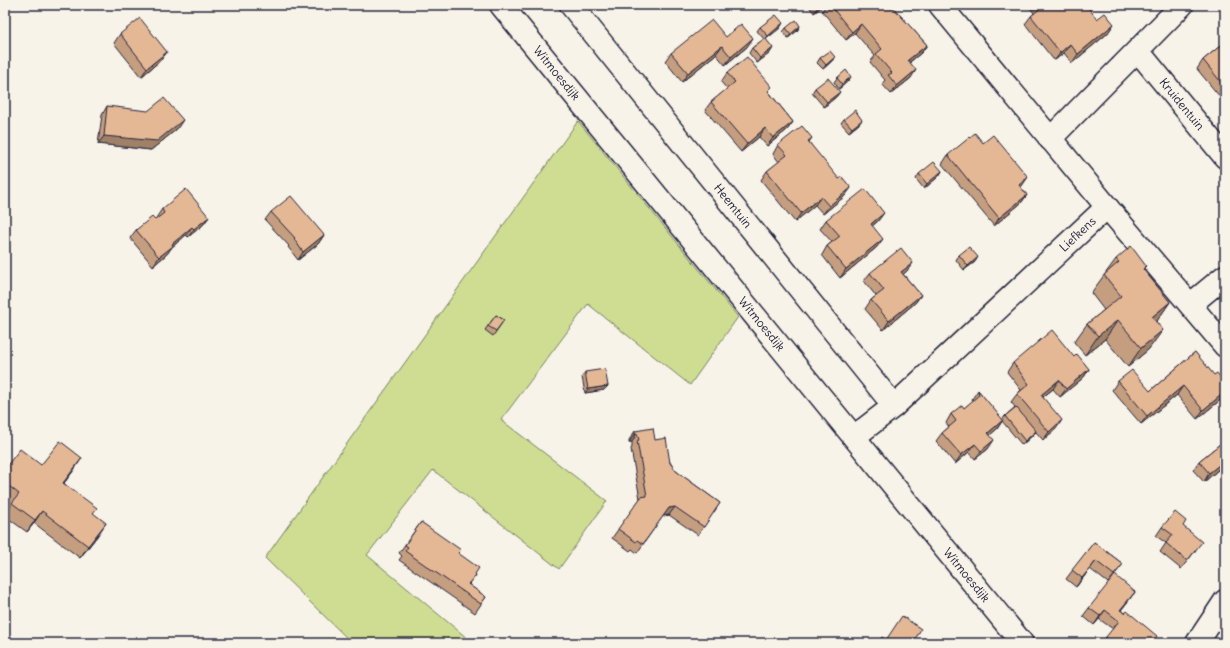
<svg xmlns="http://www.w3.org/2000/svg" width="1230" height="648" viewBox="0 0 1230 648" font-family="Delius,sans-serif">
  <rect width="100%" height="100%" fill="#f7f3e8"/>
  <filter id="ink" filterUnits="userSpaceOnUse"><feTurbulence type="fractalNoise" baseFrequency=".025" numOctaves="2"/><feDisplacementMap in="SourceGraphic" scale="8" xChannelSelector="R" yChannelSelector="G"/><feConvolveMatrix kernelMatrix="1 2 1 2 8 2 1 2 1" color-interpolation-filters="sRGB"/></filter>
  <g filter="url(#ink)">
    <polygon fill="#cedd91" stroke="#788066" points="578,121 738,317 690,385 588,304 501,420 607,501 559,569 433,470 367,555 473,643 352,643 265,558"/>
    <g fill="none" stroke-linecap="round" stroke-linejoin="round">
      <defs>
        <g id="street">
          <path id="s1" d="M501,5L1022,643"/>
          <path id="s2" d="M571,5L894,406"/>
          <path id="s3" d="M1138,51L1225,157"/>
          <polyline points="1050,139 1182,5"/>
          <polyline points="1107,207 1225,346"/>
          <polyline points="1191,304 1225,276"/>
          <path id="s4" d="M854,437L894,406L1107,207L940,5"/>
          <polyline points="1197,643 1225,601"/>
        </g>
      </defs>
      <use href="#street" stroke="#22223b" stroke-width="25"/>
      <use href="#street" stroke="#f7f3e8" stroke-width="22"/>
    </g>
    <g fill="#c59e80" stroke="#22223b">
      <polygon points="808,5 824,5 814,13"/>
      <polygon points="826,5 891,5 927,45 921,53 910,62 911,78 891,94 882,84 885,80 870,62 875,56 855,33 846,40 822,11"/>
      <polygon points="1028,5 1086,5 1108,33 1072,63 1064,53 1055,60 1053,59 1025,24 1031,16 1034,13"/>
      <polygon points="800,26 797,31 788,38 783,32 786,28"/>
      <polygon points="760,27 780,28 766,39 770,53 757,63 749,53 752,48 764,39 757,31"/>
      <polygon points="120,34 167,52 161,60 141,77 114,43"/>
      <polygon points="726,37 747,47 725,65 716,54 682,82 665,61 671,53"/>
      <polygon points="1225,42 1225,103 1197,69 1203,60"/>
      <polygon points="835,57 832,61 823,69 817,63 820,58"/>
      <polygon points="727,73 769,92 793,122 787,130 767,146 759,137 741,152 705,110 711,102 727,89 721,82"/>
      <polygon points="837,78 848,81 839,89 834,82"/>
      <polygon points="815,88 837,96 824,107 812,93"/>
      <polygon points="107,106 177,129 151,150 98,144 102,115"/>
      <polygon points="844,119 859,124 849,132 841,123"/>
      <polygon points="812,138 809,142 845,196 823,214 815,205 795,222 761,180 767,171 779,162 773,154 778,145"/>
      <polygon points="983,143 1028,177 1020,187 1027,195 1021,203 994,226 942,164 948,155"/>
      <polygon points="942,171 939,176 924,189 916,179 919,174"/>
      <polygon points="162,209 209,217 203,225 188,237 186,235 172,247 167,254 153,266 130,238 136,230 157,219 156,218"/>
      <polygon points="271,212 324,235 318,244 298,260 288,247 289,246 265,220"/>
      <polygon points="826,220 878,221 872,226 877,247 840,278 822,255 827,246 832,242 820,229"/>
      <polygon points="959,255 975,262 964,270 956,260"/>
      <polygon points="1116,259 1146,266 1143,269 1170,302 1156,322 1149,349 1128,367 1105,339 1085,355 1074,342 1087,324 1104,310 1091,293"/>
      <polygon points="907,271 903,274 921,295 915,303 883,330 865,309 871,300 876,296 864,281 870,273"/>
      <polygon points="496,315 504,320 493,336 485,330"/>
      <polygon points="1195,352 1224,397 1197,419 1177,395 1141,424 1112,390 1118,381 1150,391"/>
      <polygon points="1074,357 1089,369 1084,377 1060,397 1053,389 1043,397 1056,429 1043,440 1036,432 1033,435 1022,445 1002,421 997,429 989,435 988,449 975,459 969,452 955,464 936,441 942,433 949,427 946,423 951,414 964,408 973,401 972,399 978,390 1002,420 1005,416 1015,407 1011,402 1017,394 1021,390 1007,372 1013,363"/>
      <polygon points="585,372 608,386 604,390 585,393 582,377"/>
      <polygon points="635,431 655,440 676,471 720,503 698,535 669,515 663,516 637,553 632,549 630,551 612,538 640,499 631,449 632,447 632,442 629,442 629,440"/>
      <polygon points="1225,440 1225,478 1218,470 1204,482 1193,470 1199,461"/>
      <polygon points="41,465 74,470 64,483 93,513 98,535 80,558 34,523 27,532 5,516 5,514 11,505 5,501 5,468"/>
      <polygon points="421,522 458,554 476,575 469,585 486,597 475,613 399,560 402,556 399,553"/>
      <polygon points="1183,526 1196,550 1181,569 1160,552 1166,543 1156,536 1162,527"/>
      <polygon points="1094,542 1123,564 1108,583 1090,569 1076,587 1066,579"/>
      <polygon points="1135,592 1121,610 1125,613 1113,629 1099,619 1094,625 1083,616 1089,608"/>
    </g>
    <g fill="#a08168" stroke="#22223b">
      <polygon points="819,5 824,5 814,13"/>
      <polygon points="783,23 780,28 765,40 768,36"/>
      <polygon points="861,24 855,33 846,40 852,32"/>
      <polygon points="1114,24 1108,33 1072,63 1078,54"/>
      <polygon points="800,26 797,31 788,38 791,34"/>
      <polygon points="753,38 747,47 725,65 731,57"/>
      <polygon points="1070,44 1064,53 1055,60 1061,52"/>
      <polygon points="927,45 921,53 902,68 908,60"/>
      <polygon points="722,46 716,54 682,82 688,73"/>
      <polygon points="773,48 770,53 757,63 760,58"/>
      <polygon points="167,52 161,60 141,77 147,68"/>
      <polygon points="835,57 832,61 823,69 826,65"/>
      <polygon points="916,70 911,78 891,94 897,86"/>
      <polygon points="851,77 848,81 839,89 842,84"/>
      <polygon points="840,92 837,96 824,107 827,102"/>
      <polygon points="183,120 177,129 151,150 98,144 104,136"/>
      <polygon points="862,120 859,124 849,132 852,128"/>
      <polygon points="793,122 787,130 767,146 773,138"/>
      <polygon points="765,128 759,137 741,152 747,144"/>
      <polygon points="942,171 939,176 924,189 927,184"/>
      <polygon points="1028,177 1022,186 1013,194 1019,185"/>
      <polygon points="851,188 845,196 823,214 829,206"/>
      <polygon points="1027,195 1021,203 994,226 999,218"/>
      <polygon points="821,197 815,205 795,222 801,213"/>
      <polygon points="884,213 878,221 865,232 871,224"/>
      <polygon points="209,217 203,225 188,237 194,229"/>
      <polygon points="192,227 186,235 172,247 167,254 153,266 159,257 172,244"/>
      <polygon points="324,235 318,244 298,260 303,252"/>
      <polygon points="883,239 877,247 840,278 846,269"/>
      <polygon points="978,257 975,262 964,270 968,266"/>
      <polygon points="913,263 907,271 896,281 901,272"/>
      <polygon points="921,295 915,303 883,330 889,321"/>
      <polygon points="1170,302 1157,321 1139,336 1152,317"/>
      <polygon points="1118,320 1105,339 1085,355 1098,336"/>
      <polygon points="1163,330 1149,349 1128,367 1141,348"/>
      <polygon points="1089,369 1084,377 1060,397 1066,389"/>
      <polygon points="1059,380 1053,389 1035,403 1041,395"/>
      <polygon points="608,386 604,390 585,393 588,389"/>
      <polygon points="1183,386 1177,395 1141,424 1147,416"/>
      <polygon points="1225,392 1225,395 1224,397 1197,419 1203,410"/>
      <polygon points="1003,420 997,429 982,442 988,433"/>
      <polygon points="1062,420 1056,429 1043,440 1049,432"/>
      <polygon points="1036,431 1033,435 1022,445 1025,441"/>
      <polygon points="637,433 632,442 629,442 635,434"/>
      <polygon points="994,440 988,449 975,459 981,451"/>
      <polygon points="975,444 969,452 955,464 961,455"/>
      <polygon points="82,458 74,470 55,495 63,483"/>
      <polygon points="1224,461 1218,470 1204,482 1209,473"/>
      <polygon points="675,507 669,515 663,516 669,508"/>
      <polygon points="42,511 34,523 27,532 35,520"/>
      <polygon points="106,523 98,535 80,558 88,546"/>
      <polygon points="1096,561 1090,569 1076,587 1082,578"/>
      <polygon points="476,575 470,583 462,592 468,584"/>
      <polygon points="1135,592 1129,600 1115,618 1120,610"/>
      <polygon points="1105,610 1099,619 1094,625 1100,616"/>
    </g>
    <g fill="#e5b895" stroke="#22223b">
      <polygon points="830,5 891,5 927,45 908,60 916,70 897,86 888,75 892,73 876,54 882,49 861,24 852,32"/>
      <polygon points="1040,5 1086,5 1097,19 1105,13 1114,24 1078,54 1070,44 1061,52 1059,51 1031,16 1042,7"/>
      <polygon points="776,15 783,23 768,36 760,27"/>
      <polygon points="140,18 167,52 147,68 120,34"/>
      <polygon points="712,20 726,37 741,24 753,38 731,57 722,46 688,73 671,53"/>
      <polygon points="796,20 800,26 791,34 786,28"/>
      <polygon points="765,38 773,48 760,58 752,48"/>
      <polygon points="1225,42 1225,87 1203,60"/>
      <polygon points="830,51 835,57 826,65 820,58"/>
      <polygon points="747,57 772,87 768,91 793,122 773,138 765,128 747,144 711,102 735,82 727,73"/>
      <polygon points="846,70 851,77 842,84 837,78"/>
      <polygon points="828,78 840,92 827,102 815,88"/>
      <polygon points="164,98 183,120 157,141 104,136 107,106 148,111"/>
      <polygon points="855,110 862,120 852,128 844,119"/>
      <polygon points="802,126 812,138 808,141 839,179 842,177 851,188 829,206 821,197 801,213 767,171 787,155 778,145"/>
      <polygon points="975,133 983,143 993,135 1028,177 1019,185 1027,195 999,218 948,155"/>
      <polygon points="934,162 942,171 927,184 919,174"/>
      <polygon points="186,189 209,217 194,229 192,227 172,244 173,246 159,257 136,230 152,217 155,220 164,213 162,209"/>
      <polygon points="865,189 884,213 871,224 883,239 846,269 827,246 840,236 826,220"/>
      <polygon points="291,196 324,235 303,252 294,239 295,238 271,212"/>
      <polygon points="1131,246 1146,266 1143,269 1170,302 1152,317 1163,330 1141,348 1118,320 1098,336 1087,324 1121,296 1104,275 1119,262 1116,259"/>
      <polygon points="969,247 978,257 968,266 959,255"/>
      <polygon points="901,248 913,263 901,272 921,295 889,321 871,300 884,290 870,273"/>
      <polygon points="496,315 504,320 496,331 488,326"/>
      <polygon points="1052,330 1074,357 1077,354 1089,369 1066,389 1059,380 1041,395 1062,420 1049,432 1017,394 1029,384 1013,363"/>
      <polygon points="1195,352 1214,375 1217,373 1225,382 1225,392 1203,410 1183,386 1147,416 1118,381 1132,370 1150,391"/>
      <polygon points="605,369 608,386 588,389 585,372"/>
      <polygon points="978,390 1003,420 988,433 994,440 981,451 975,444 961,455 942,433 956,421 951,414 962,405 964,408 979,395"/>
      <polygon points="1016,407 1036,431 1025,441 1005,416"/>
      <polygon points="653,428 655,440 666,438 670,463 676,471 720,503 704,527 675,507 669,508 643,544 637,540 636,542 618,529 641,497 647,496 637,441 639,440 637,433 635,434 635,431"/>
      <polygon points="1225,440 1225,462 1224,461 1209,473 1199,461"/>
      <polygon points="60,441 82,458 63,483 97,508 93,513 106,523 88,546 42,511 35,520 12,503 19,494 5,483 5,468 20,449 41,465"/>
      <polygon points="1175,512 1186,521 1183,526 1202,542 1187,561 1166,543 1173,535 1162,527"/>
      <polygon points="421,522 461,550 458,553 479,568 475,574 476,575 468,584 486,597 481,604 405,551 408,547 405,545"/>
      <polygon points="1094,542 1123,564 1114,575 1096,561 1082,578 1072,570"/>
      <polygon points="1115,575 1135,592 1120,610 1125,613 1127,611 1157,636 1152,643 1101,643 1119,621 1105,610 1100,616 1089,608"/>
      <polygon points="902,616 921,629 914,641 916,643 878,643 882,637 886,640"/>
    </g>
  </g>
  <g text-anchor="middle" stroke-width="3" stroke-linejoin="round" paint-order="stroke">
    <g font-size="12" fill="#22223b" stroke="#f7f3e8">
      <text dy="4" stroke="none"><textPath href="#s1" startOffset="88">Witmoesdijk</textPath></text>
      <text dy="4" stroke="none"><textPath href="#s3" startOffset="69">Kruidentuin</textPath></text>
      <text dy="4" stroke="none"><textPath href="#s2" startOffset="258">Heemtuin</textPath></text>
      <text dy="4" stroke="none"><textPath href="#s4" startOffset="302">Liefkens</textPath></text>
      <text dy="4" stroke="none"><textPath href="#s1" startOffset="412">Witmoesdijk</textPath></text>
      <text dy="4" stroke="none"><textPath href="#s1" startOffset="736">Witmoesdijk</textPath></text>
    </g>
  </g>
  <rect width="1230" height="648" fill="none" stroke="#f7f3e8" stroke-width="20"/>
  <rect x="10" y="10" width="1210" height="628" fill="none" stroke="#22223b" stroke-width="1.5" filter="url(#ink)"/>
</svg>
